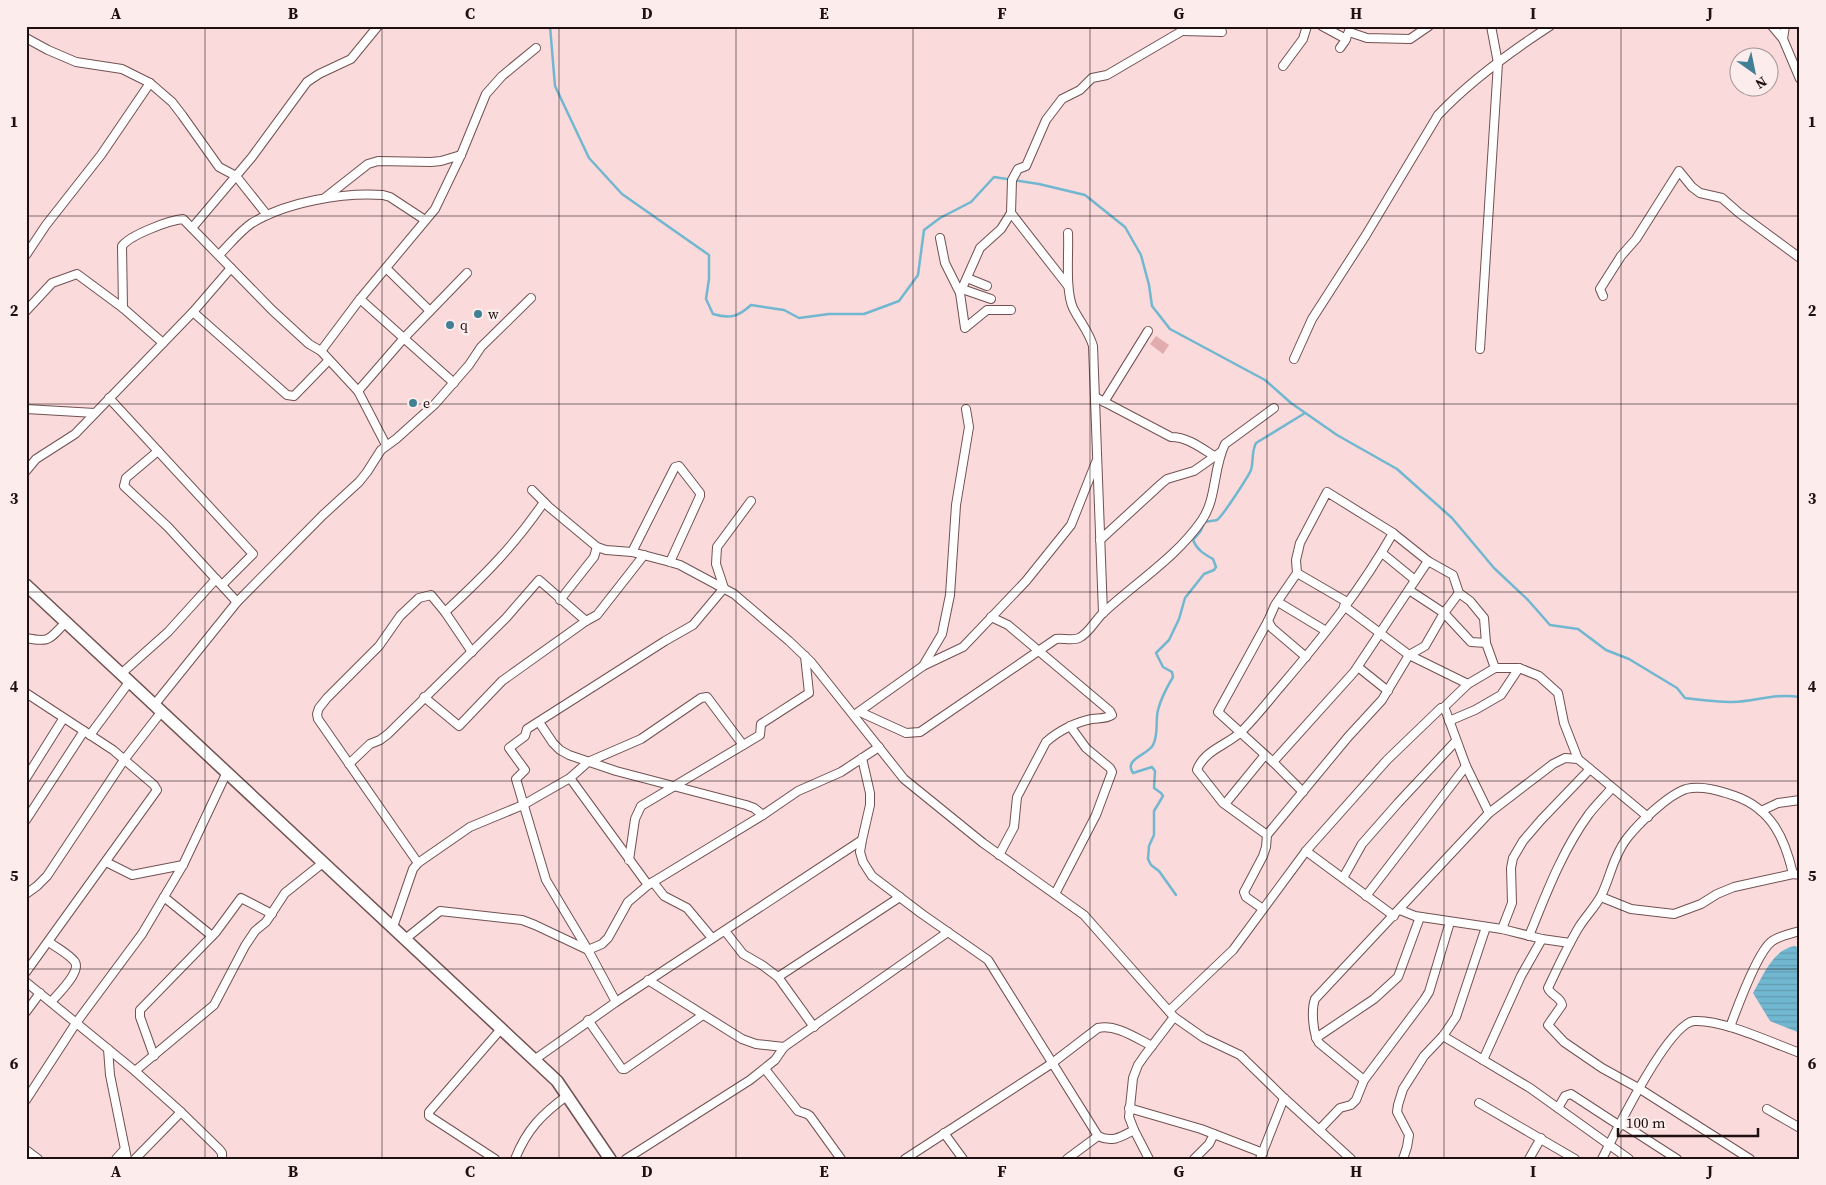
<svg xmlns="http://www.w3.org/2000/svg" width="1826" height="1185" viewBox="0 0 1826 1185" font-family="'Source Serif 4',serif">
  <defs>
    <pattern id="water-rules" width="6" height="5" patternUnits="userSpaceOnUse" patternTransform="scale(1.25)"><rect width="6" height="5" fill="#71b7d0"/><path d="M0 2.5h6" fill="none" stroke="#619cb2"/></pattern>
  </defs>
  <rect width="100%" height="100%" fill="#fadadb"/>
  <polygon fill="#e2abad" points="1156,336 1169,345 1163,354 1150,344"/>
  <path fill="url(#water-rules)" d="M1795,946L1800,949V1033L1770,1021L1753,993C1763,976 1773,949 1795,946Z"/>
  <g fill="none" stroke-linecap="round" stroke-linejoin="round">
    <g stroke="#71b7d0" stroke-width="2.5">
      <path d="M550,26L555,86L589,158L622,194L709,255V279L706,299L713,314C730,319 738,317 751,305L784,310L799,318L829,314H864L899,301L918,275L924,230L940,218L971,202L994,177L1039,184L1085,195L1125,227L1141,255L1149,285L1152,306L1170,329L1265,380L1291,403L1337,435L1397,469L1452,518L1494,568L1528,600L1550,625L1578,629L1606,650L1629,659L1677,688L1685,698C1701,700 1717,702 1733,702C1757,701 1774,693 1800,697"/>
      <path d="M1176,895L1159,871L1151,865L1148,859L1149,846L1154,835V811L1163,796L1161,793L1154,788L1155,771L1152,767L1133,773C1123,759 1148,755 1153,745C1159,733 1155,722 1158,710C1161,698 1167,687 1173,677L1172,672L1163,667L1156,653L1169,640L1179,619L1185,598L1204,574L1214,570L1216,567L1213,559C1204,554 1197,550 1193,540L1200,532L1205,522C1209,521 1214,521 1217,520C1222,517 1248,477 1251,470C1254,460 1251,453 1256,443L1305,413"/>
    </g>
    <defs>
      <g id="street">
        <polyline points="1186,26 1182,31 1222,32"/>
        <polyline points="1322,26 1346,39"/>
        <polyline points="1772,26 1783,39"/>
        <polyline points="1785,26 1783,39 1800,79"/>
        <polyline points="1349,32 1367,38 1410,39 1429,26"/>
        <polyline points="26,38 48,50 76,62 122,69 150,83 172,102 182,115 219,167 236,176 267,215"/>
        <polyline points="1340,48 1345,41 1351,26"/>
        <polyline points="1283,66 1303,39 1307,26"/>
        <polyline points="326,197 368,164 378,161 431,162 441,161 461,155"/>
        <polyline points="192,228 252,157 307,82 319,74 351,59 378,26"/>
        <path d="M1068,233C1069,253 1065,290 1073,308C1080,322 1089,332 1093,346L1103,613"/>
        <polyline points="940,238 945,263 960,293 980,248 1001,229 1011,213"/>
        <polyline points="26,255 46,225 101,155 150,83"/>
        <path d="M219,255C229,245 240,231 252,223C286,202 344,192 383,195L390,197L425,220"/>
        <polyline points="386,268 430,311"/>
        <polyline points="967,278 987,286"/>
        <polyline points="1068,286 1011,213 1012,180 1018,169 1026,166 1046,120 1062,99 1080,90 1092,78 1107,75 1182,31"/>
        <polyline points="962,289 991,299"/>
        <polyline points="960,293 965,328 987,310 1011,310"/>
        <polyline points="1603,296 1600,289 1621,256 1636,239 1679,171 1692,187 1700,193 1722,198 1739,213 1800,258"/>
        <polyline points="360,299 454,383"/>
        <path d="M123,308L122,246C130,235 170,220 183,219L272,310L309,344L321,351L358,391L386,445"/>
        <polyline points="26,311 52,283 77,274 123,308 163,343"/>
        <polyline points="193,312 287,395 294,396 329,360"/>
        <polyline points="1480,349 1498,63 1491,26"/>
        <polyline points="321,351 360,299 435,209 461,155 486,94 502,76 536,48"/>
        <path d="M1294,359L1312,319L1366,235L1438,115C1471,80 1510,52 1550,26"/>
        <polyline points="358,391 404,338 467,273"/>
        <path d="M1095,397L1171,437C1187,437 1200,447 1214,456"/>
        <polyline points="109,398 253,554 222,585"/>
        <polyline points="1104,402 1148,331"/>
        <polyline points="26,409 95,413"/>
        <polyline points="158,451 126,478 124,486 168,527 237,602"/>
        <polyline points="26,471 36,459 75,434 193,312 231,268"/>
        <polyline points="532,490 549,507 597,547 606,550 632,552 670,562 680,565 734,594 789,641 811,662 904,779 983,843 1084,915 1174,1017 1204,1038 1240,1055 1284,1098 1351,1159"/>
        <polyline points="1100,540 1161,484 1167,479 1194,471 1221,452"/>
        <polyline points="632,552 675,467 679,466 700,493 700,496 670,562"/>
        <polyline points="1382,553 1415,580"/>
        <polyline points="1428,561 1453,575 1459,593"/>
        <polyline points="1297,573 1347,602"/>
        <polyline points="1409,590 1444,613 1471,642 1486,643 1495,668"/>
        <polyline points="560,600 594,557 597,547"/>
        <polyline points="1278,602 1326,631"/>
        <polyline points="1344,606 1409,655 1468,684"/>
        <path d="M445,612C484,576 514,546 544,502"/>
        <path d="M991,617L1008,625L1110,711L1112,715C1106,719 1099,718 1092,719C1076,722 1058,731 1046,742L1017,797L1014,827L999,855"/>
        <polyline points="1268,621 1218,712 1273,762 1303,792"/>
        <path d="M26,638C51,643 49,639 66,622"/>
        <polyline points="1306,657 1272,628 1268,621 1275,605 1297,573 1296,560 1300,543 1327,492 1393,533"/>
        <polyline points="923,666 942,634 950,595 956,505 969,427 966,409"/>
        <polyline points="1358,667 1388,691"/>
        <polyline points="122,673 168,632 216,579"/>
        <polyline points="26,693 113,750 154,785 157,790 26,972"/>
        <polyline points="424,697 459,726 502,681 586,621 597,615 644,555"/>
        <polyline points="155,704 237,602 323,515 359,482 367,472 381,450 396,439 435,404 469,365 481,347 531,298"/>
        <polyline points="1443,708 1468,684 1495,668 1519,668 1539,676 1558,693 1564,723 1578,759"/>
        <path d="M860,712L906,733L920,732L1056,639C1063,638 1072,641 1079,638C1088,634 1095,621 1102,614C1135,583 1177,557 1202,520C1217,498 1213,468 1225,444L1274,408"/>
        <polyline points="857,713 923,666 963,647 1026,581 1071,525 1096,462"/>
        <polyline points="1449,721 1475,710 1501,695 1519,668"/>
        <polyline points="539,722 553,743 560,750 569,755 616,771 746,805 754,808 763,815"/>
        <polyline points="90,735 130,681"/>
        <path d="M862,758L870,793V805L862,840L860,852L863,862L872,876L922,914L988,960L1098,1136C1112,1143 1121,1137 1134,1130"/>
        <polyline points="349,764 370,744 380,740 388,734 506,618 539,580 586,621"/>
        <polyline points="26,778 63,719"/>
        <polyline points="570,778 648,885"/>
        <polyline points="1225,804 1265,755"/>
        <polyline points="1761,811 1778,803 1800,800"/>
        <polyline points="26,820 84,731"/>
        <path d="M1267,835L1223,803L1197,770C1204,750 1228,745 1242,731C1256,717 1269,700 1282,685C1323,637 1362,588 1393,533L1428,561L1354,672L1273,762"/>
        <polyline points="1306,851 1394,916"/>
        <polyline points="629,860 635,819 641,806 760,735 761,724 809,693 805,656"/>
        <polyline points="106,862 132,875 183,865"/>
        <polyline points="418,863 318,719 317,714 319,708 327,698 379,646 400,616 419,598 431,595 445,612 472,652"/>
        <polyline points="1343,878 1362,844 1398,803 1456,741"/>
        <polyline points="653,882 664,896 687,908 712,938"/>
        <polyline points="26,894 37,886 47,876 124,760 162,711"/>
        <polyline points="1055,894 1096,815 1112,772 1110,768 1086,748 1070,726"/>
        <polyline points="1366,896 1466,766"/>
        <polyline points="164,897 212,936"/>
        <polyline points="1601,897 1631,909 1674,914 1701,904 1717,894 1734,887 1793,874 1800,875"/>
        <polyline points="1263,909 1246,897 1244,892 1263,856 1266,847 1267,835 1348,737 1382,700 1409,655 1425,646 1444,613 1459,593 1470,601 1484,618 1486,643"/>
        <polyline points="1400,910 1415,916 1502,929 1542,939 1570,943"/>
        <polyline points="393,927 413,869 418,863 470,827 523,805 570,778 588,762 641,739 701,698 707,697 743,745"/>
        <polyline points="1502,929 1512,903 1511,868 1513,858 1523,841 1541,820 1590,769"/>
        <polyline points="725,931 743,954 762,965 778,977 814,1027"/>
        <path d="M1529,936C1546,894 1562,851 1589,814C1596,805 1605,796 1612,788"/>
        <polyline points="404,940 440,911 522,920 535,925 588,950 602,944 608,938 628,902 648,885 763,815 798,791 841,772 879,747"/>
        <path d="M49,942C57,948 69,954 75,962C81,972 58,994 51,1002"/>
        <polyline points="778,977 900,897"/>
        <polyline points="648,980 742,1039 756,1044 784,1047"/>
        <polyline points="26,982 135,1071 181,1112 219,1149 222,1153 222,1159"/>
        <polyline points="616,1002 588,950 546,880 516,779 525,770 509,748 525,736 527,729 665,641 693,625 724,588 716,564 717,547 751,501"/>
        <polyline points="1169,1011 1233,950 1306,851 1387,760 1441,708 1445,709 1466,766 1489,813"/>
        <polyline points="26,1012 40,993"/>
        <polyline points="588,1020 622,1069 625,1069 703,1015"/>
        <path d="M1730,1027C1737,1008 1757,953 1771,942C1778,936 1790,934 1800,931"/>
        <polyline points="1443,1036 1530,1088 1629,1159"/>
        <polyline points="1316,1038 1374,999 1398,977 1420,917"/>
        <polyline points="108,1049 110,1075 127,1159"/>
        <polyline points="154,1056 140,1017 140,1010 216,932 241,898 272,914"/>
        <polyline points="534,1060 616,1002 862,840"/>
        <polyline points="1483,1060 1521,976 1542,939"/>
        <polyline points="765,1069 798,1111 807,1114 810,1116 841,1159"/>
        <polyline points="135,1071 214,1005 245,946 255,931 266,922 285,893 324,862"/>
        <path d="M1364,1080L1319,1043C1313,1034 1311,1010 1315,999L1489,813L1553,764L1565,758L1578,759L1648,817"/>
        <polyline points="26,1100 76,1023 142,934 183,865 227,772"/>
        <polyline points="1479,1103 1575,1159"/>
        <polyline points="1129,1108 1201,1129 1263,1153"/>
        <polyline points="1558,1108 1565,1096 1571,1094 1620,1126"/>
        <polyline points="1767,1109 1800,1128"/>
        <polyline points="1621,1123 1677,1159"/>
        <polyline points="1319,1130 1340,1108 1351,1105 1356,1100 1364,1080 1424,1000 1429,992 1450,922"/>
        <polyline points="944,1133 963,1159"/>
        <polyline points="26,1150 38,1159"/>
        <polyline points="116,1159 125,1149"/>
        <polyline points="135,1159 181,1112"/>
        <polyline points="495,1159 429,1116 429,1112 501,1029"/>
        <path d="M515,1159C527,1129 542,1114 568,1095"/>
        <polyline points="626,1159 750,1080 775,1060 784,1047 948,932"/>
        <path d="M905,1159L1051,1064L1098,1028C1116,1024 1136,1038 1152,1046"/>
        <polyline points="1067,1159 1098,1136"/>
        <polyline points="1149,1159 1134,1130 1129,1117 1133,1078 1138,1065 1145,1055 1174,1017"/>
        <polyline points="1194,1159 1209,1144 1214,1134"/>
        <polyline points="1260,1159 1284,1098"/>
        <polyline points="1403,1159 1407,1147 1409,1135 1397,1112 1398,1105 1403,1089 1424,1056 1443,1036 1456,1017 1486,927"/>
        <polyline points="1529,1159 1541,1138"/>
        <path d="M1602,1159C1615,1133 1668,1024 1694,1021C1722,1019 1772,1043 1800,1053"/>
        <path d="M1750,1159L1640,1089L1602,1068L1564,1042L1548,1025L1562,1005C1561,997 1550,995 1548,988C1558,967 1567,947 1579,927C1586,916 1595,907 1601,896C1607,884 1610,872 1615,860C1618,853 1623,843 1628,837C1640,822 1668,795 1686,789C1702,785 1720,791 1735,796C1772,809 1785,839 1793,874"/>
      </g>
      <polyline id="secondary" points="26,585 557,1081 610,1159"/>
    </defs>
    <use href="#street" stroke="#725152" stroke-width="10"/>
    <use href="#secondary" stroke="#725152" stroke-width="14"/>
    <use href="#street" stroke="#fff" stroke-width="8"/>
    <use href="#secondary" stroke="#fff" stroke-width="11"/>
  </g>
  <path fill="none" stroke="#1e1011" stroke-width="1" stroke-opacity="0.55" d="M205,26V1159M382,26V1159M559,26V1159M736,26V1159M913,26V1159M1090,26V1159M1267,26V1159M1444,26V1159M1621,26V1159M26,216H1800M26,404H1800M26,592H1800M26,781H1800M26,969H1800"/>
  <g fill="#417f95" stroke="#fcecec" stroke-width="2">
    <circle cx="478" cy="314" r="5"/>
    <circle cx="450" cy="325" r="5"/>
    <circle cx="413" cy="403" r="5"/>
  </g>
  <g text-anchor="middle" stroke-width="5" stroke-linejoin="round" paint-order="stroke">
    <g font-size="14" fill="#1e1011" stroke="#fcecec" text-anchor="start">
      <text x="488" y="319">w</text>
      <text x="460" y="330">q</text>
      <text x="423" y="408">e</text>
    </g>
  </g>
  <rect width="1826" height="1185" fill="none" stroke="#fcecec" stroke-width="55"/>
  <g transform="translate(1754 72) rotate(147)"><circle r="24" fill="#fcecec" stroke="#a39494"/>
  <path d="M0-4L9 19L0 12L-9 19Z" fill="#417f95"/>
  <text y="-8" font-size="14" font-weight="bold" text-anchor="middle" fill="#1e1011">N</text>
  </g>
  <path d="M1618 1128v8h140v-8" fill="none" stroke="#1e1011" stroke-width="2.5"/>
  <text x="1626" y="1128" font-size="15" fill="#1e1011" stroke="#fcecec" stroke-width="4" paint-order="stroke">100 m</text>
  <rect x="28" y="28" width="1770" height="1130" fill="none" stroke="#1e1011" stroke-width="2"/>
  <g font-size="16" text-anchor="middle" font-weight="bold" fill="#1e1011">
    <text x="116" y="19">A</text>
    <text x="293" y="19">B</text>
    <text x="470" y="19">C</text>
    <text x="647" y="19">D</text>
    <text x="824" y="19">E</text>
    <text x="1002" y="19">F</text>
    <text x="1179" y="19">G</text>
    <text x="1356" y="19">H</text>
    <text x="1533" y="19">I</text>
    <text x="1710" y="19">J</text>
    <text x="14" y="127">1</text>
    <text x="1812" y="127">1</text>
    <text x="14" y="316">2</text>
    <text x="1812" y="316">2</text>
    <text x="14" y="504">3</text>
    <text x="1812" y="504">3</text>
    <text x="14" y="692">4</text>
    <text x="1812" y="692">4</text>
    <text x="14" y="881">5</text>
    <text x="1812" y="881">5</text>
    <text x="14" y="1069">6</text>
    <text x="1812" y="1069">6</text>
    <text x="116" y="1177">A</text>
    <text x="293" y="1177">B</text>
    <text x="470" y="1177">C</text>
    <text x="647" y="1177">D</text>
    <text x="824" y="1177">E</text>
    <text x="1002" y="1177">F</text>
    <text x="1179" y="1177">G</text>
    <text x="1356" y="1177">H</text>
    <text x="1533" y="1177">I</text>
    <text x="1710" y="1177">J</text>
  </g>
</svg>
